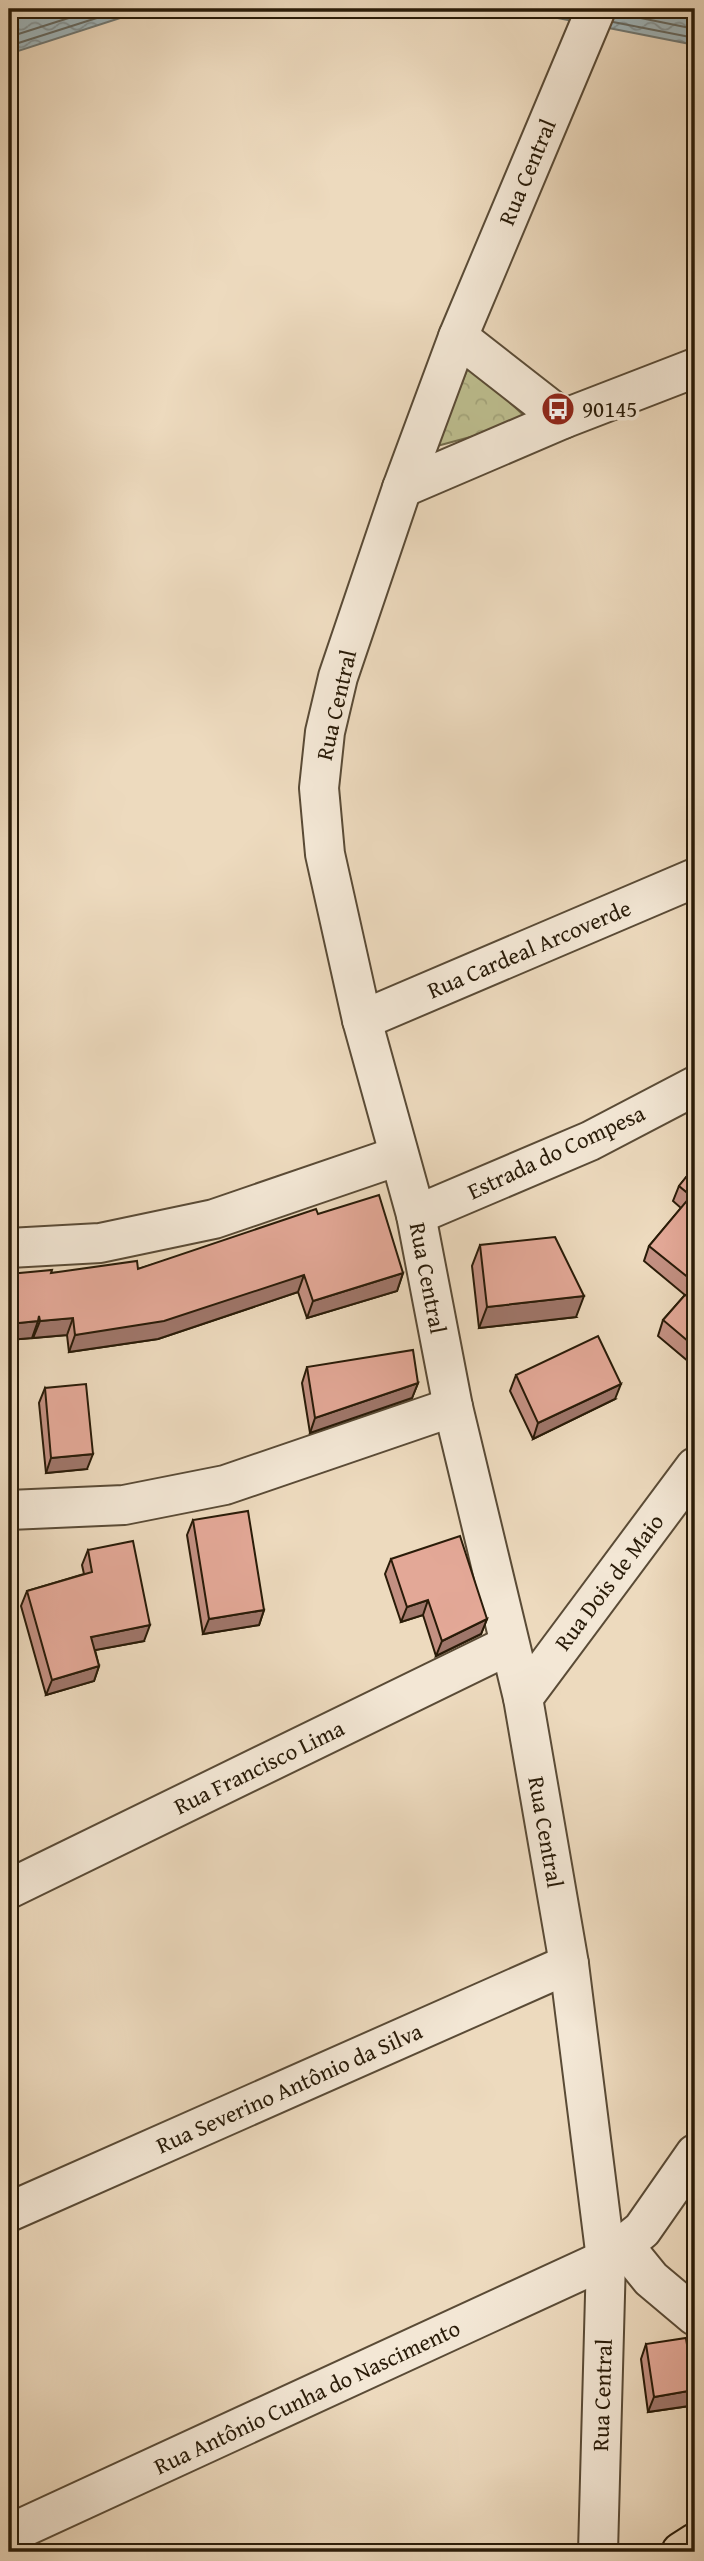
<svg xmlns="http://www.w3.org/2000/svg" width="704" height="2561" viewBox="0 0 704 2561" font-family="'Gentium Book Plus',serif">
  <defs>
    <pattern id="forest-crowns" width="20" height="18" patternUnits="userSpaceOnUse" patternTransform="scale(1.75)"><rect width="20" height="18" fill="#bdbe8f"/><path d="M2 6a3 3 0 1 1 6 0M12 15a3 3 0 1 1 6 0" fill="none" stroke="#a2a37a"/></pattern>
    <pattern id="water-waves" width="16" height="10" patternUnits="userSpaceOnUse" patternTransform="scale(1.75)"><rect width="16" height="10" fill="#9fb7bd"/><path d="M0 5q4-4 8 0t8 0" fill="none" stroke="#829498"/></pattern>
  </defs>
  <rect width="100%" height="100%" fill="#eddabe"/>
  <filter id="stains"><feTurbulence type="fractalNoise" baseFrequency=".00286" numOctaves="4"/><feColorMatrix values="0 0 0 0 .2 0 0 0 0 .09 0 0 0 0 .02 0 0 0 .5 -.17"/></filter>
  <radialGradient id="worn" r=".72"><stop offset=".6" stop-color="#630" stop-opacity="0"/><stop offset="1" stop-color="#630" stop-opacity=".3"/></radialGradient>
  <polygon fill="url(#forest-crowns)" stroke="#736c4c" stroke-width="2" points="469,365 530,421 437,446"/>
  <g fill="url(#water-waves)" stroke="#707975" stroke-width="2">
    <polygon points="9,9 148,9 9,54"/>
    <polygon points="512,9 695,9 695,45"/>
  </g>
  <g fill="none" stroke-linecap="round" stroke-linejoin="round">
    <g stroke="#646962" stroke-width="2">
      <polyline points="616,13 695,29"/>
      <polyline points="613,22 695,38"/>
      <polyline points="9,37 97,9"/>
      <polyline points="9,46 125,9"/>
    </g>
    <defs>
      <g id="minor">
        <polyline points="596,9 458,337 402,488 338,677 325,732 319,788 325,854 362,1020 416,1215 453,1407 523,1698 569,1964 606,2259 598,2552"/>
        <polyline points="458,337 563,419"/>
        <polyline points="402,488 563,419 695,368"/>
        <polyline points="362,1020 695,878"/>
        <polyline points="416,1215 590,1141 695,1086"/>
        <polyline points="9,1248 100,1243 214,1219 398,1156"/>
        <polyline points="9,1510 124,1505 225,1485 453,1407"/>
        <polyline points="523,1698 695,1467"/>
        <polyline points="9,1889 509,1645"/>
        <polyline points="9,2212 569,1964"/>
        <polyline points="625,2247 651,2279 695,2316"/>
        <polyline points="9,2534 606,2259 642,2230 695,2154"/>
      </g>
      <polyline id="highway" points="681,2552 695,2543"/>
    </defs>
    <use href="#minor" stroke="#5a4b36" stroke-width="42"/>
    <use href="#highway" stroke="#291b08" stroke-width="42"/>
    <use href="#minor" stroke="#f3e7d5" stroke-width="38"/>
    <use href="#highway" stroke="#eddabe" stroke-width="38"/>
  </g>
  <g fill="#c39082" stroke="#291b08" stroke-width="2">
    <polygon points="695,1166 695,1367 658,1336 663,1320 685,1295 644,1261 649,1246 681,1208 673,1201 679,1186"/>
    <polygon points="318,1214 403,1273 397,1291 307,1318 298,1292 158,1339 69,1352 67,1335 33,1338 33,1334 32,1338 9,1340 9,1274 51,1273 138,1269"/>
    <polygon points="480,1245 576,1317 479,1328 472,1266"/>
    <polygon points="307,1367 418,1383 412,1398 310,1433 302,1383"/>
    <polygon points="516,1375 615,1399 533,1439 510,1391"/>
    <polygon points="45,1388 87,1469 46,1473 39,1403"/>
    <polygon points="193,1520 264,1610 259,1625 203,1634 187,1535"/>
    <polygon points="88,1550 144,1641 95,1650 99,1666 94,1681 46,1695 21,1606 27,1591 84,1574 82,1565"/>
    <polygon points="391,1559 487,1619 481,1634 436,1656 423,1615 401,1622 385,1574"/>
    <polygon points="646,2344 694,2390 689,2406 648,2412 641,2359"/>
  </g>
  <g fill="#9f766a" stroke="#291b08" stroke-width="2">
    <polygon points="403,1273 397,1291 307,1318 313,1301"/>
    <polygon points="304,1275 298,1292 158,1339 69,1352 75,1335"/>
    <polygon points="584,1296 576,1317 479,1328 487,1307"/>
    <polygon points="73,1318 67,1335 33,1338 40,1321"/>
    <polygon points="38,1321 32,1338 9,1340 9,1324"/>
    <polygon points="418,1383 412,1398 310,1433 315,1418"/>
    <polygon points="621,1384 615,1399 533,1439 538,1423"/>
    <polygon points="93,1454 87,1469 46,1473 51,1458"/>
    <polygon points="428,1600 423,1615 401,1622 407,1607"/>
    <polygon points="264,1610 259,1625 203,1634 209,1619"/>
    <polygon points="487,1619 481,1634 436,1656 442,1641"/>
    <polygon points="150,1625 144,1641 85,1652 91,1637"/>
    <polygon points="99,1666 94,1681 46,1695 52,1680"/>
    <polygon points="694,2390 689,2406 648,2412 654,2397"/>
  </g>
  <g fill="#e3a897" stroke="#291b08" stroke-width="2">
    <polygon points="695,1166 695,1283 649,1246 691,1196 679,1186"/>
    <polygon points="379,1195 403,1273 313,1301 304,1275 164,1321 75,1335 73,1318 40,1321 39,1316 38,1321 9,1324 9,1274 52,1270 51,1273 137,1261 138,1269 316,1209 318,1214"/>
    <polygon points="555,1237 584,1296 487,1307 480,1245"/>
    <polygon points="695,1290 695,1347 663,1320 684,1296"/>
    <polygon points="598,1336 621,1384 538,1423 516,1375"/>
    <polygon points="413,1350 418,1383 315,1418 307,1367"/>
    <polygon points="86,1384 93,1454 51,1458 45,1388"/>
    <polygon points="9,1403 14,1404 9,1423"/>
    <polygon points="248,1511 264,1610 209,1619 193,1520"/>
    <polygon points="460,1536 487,1619 442,1641 428,1600 407,1607 391,1559"/>
    <polygon points="133,1541 150,1625 91,1637 99,1666 52,1680 27,1591 92,1572 88,1550"/>
    <polygon points="686,2338 694,2390 654,2397 646,2344"/>
  </g>
  <defs>
    <symbol id="bus-disc" viewBox="-11 -11 22 22"><circle r="9.5" fill="#8f2418" stroke="#f3e7d5"/><path d="M-5-6H5V4H4V6H2V4H-2V6H-4V4H-5ZM-3.5-4V0h7V-4ZM-3.5 1.2v1.5H-2V1.2ZM2 1.2v1.5H3.5V1.2Z" fill="#fff"/></symbol>
  </defs>
  <g fill-rule="evenodd">
    <use href="#bus-disc" x="539" y="390" width="38" height="38"/>
  </g>
  <g text-anchor="middle" stroke-width="7" stroke-linejoin="round" paint-order="stroke">
    <g font-size="23" fill="#291b08" stroke="#f3e7d5">
      <text transform="translate(527 172) rotate(-67)" y="8">Rua Central</text>
      <text transform="translate(336 705) rotate(-77)" y="8">Rua Central</text>
      <text transform="translate(529 949) rotate(-23)" y="8">Rua Cardeal Arcoverde</text>
      <text transform="translate(556 1152) rotate(-25)" y="8">Estrada do Compesa</text>
      <text transform="translate(428 1278) rotate(79)" y="8">Rua Central</text>
      <text transform="translate(609 1582) rotate(-53)" y="8">Rua Dois de Maio</text>
      <text transform="translate(259 1767) rotate(-26)" y="8">Rua Francisco Lima</text>
      <text transform="translate(546 1832) rotate(80)" y="8">Rua Central</text>
      <text transform="translate(289 2088) rotate(-24)" y="8">Rua Severino Antônio da Silva</text>
      <text transform="translate(602 2395) rotate(-88)" y="8">Rua Central</text>
      <text transform="translate(307 2397) rotate(-25)" y="8">Rua Antônio Cunha do Nascimento</text>
    </g>
    <g font-size="23" fill="#291b08" stroke="#f3e7d5" text-anchor="start">
      <text x="582" y="417">90145</text>
    </g>
  </g>
  <rect width="704" height="2561" fill="none" stroke="#eddabe" stroke-width="35"/>
  <rect x="10" y="10" width="683" height="2540" fill="none" stroke="#291b08" stroke-width="3.5"/>
  <rect x="18" y="18" width="669" height="2526" fill="none" stroke="#291b08" stroke-width="2"/>
  <rect width="100%" height="100%" filter="url(#stains)"/>
  <rect width="100%" height="100%" fill="url(#worn)"/>
</svg>
